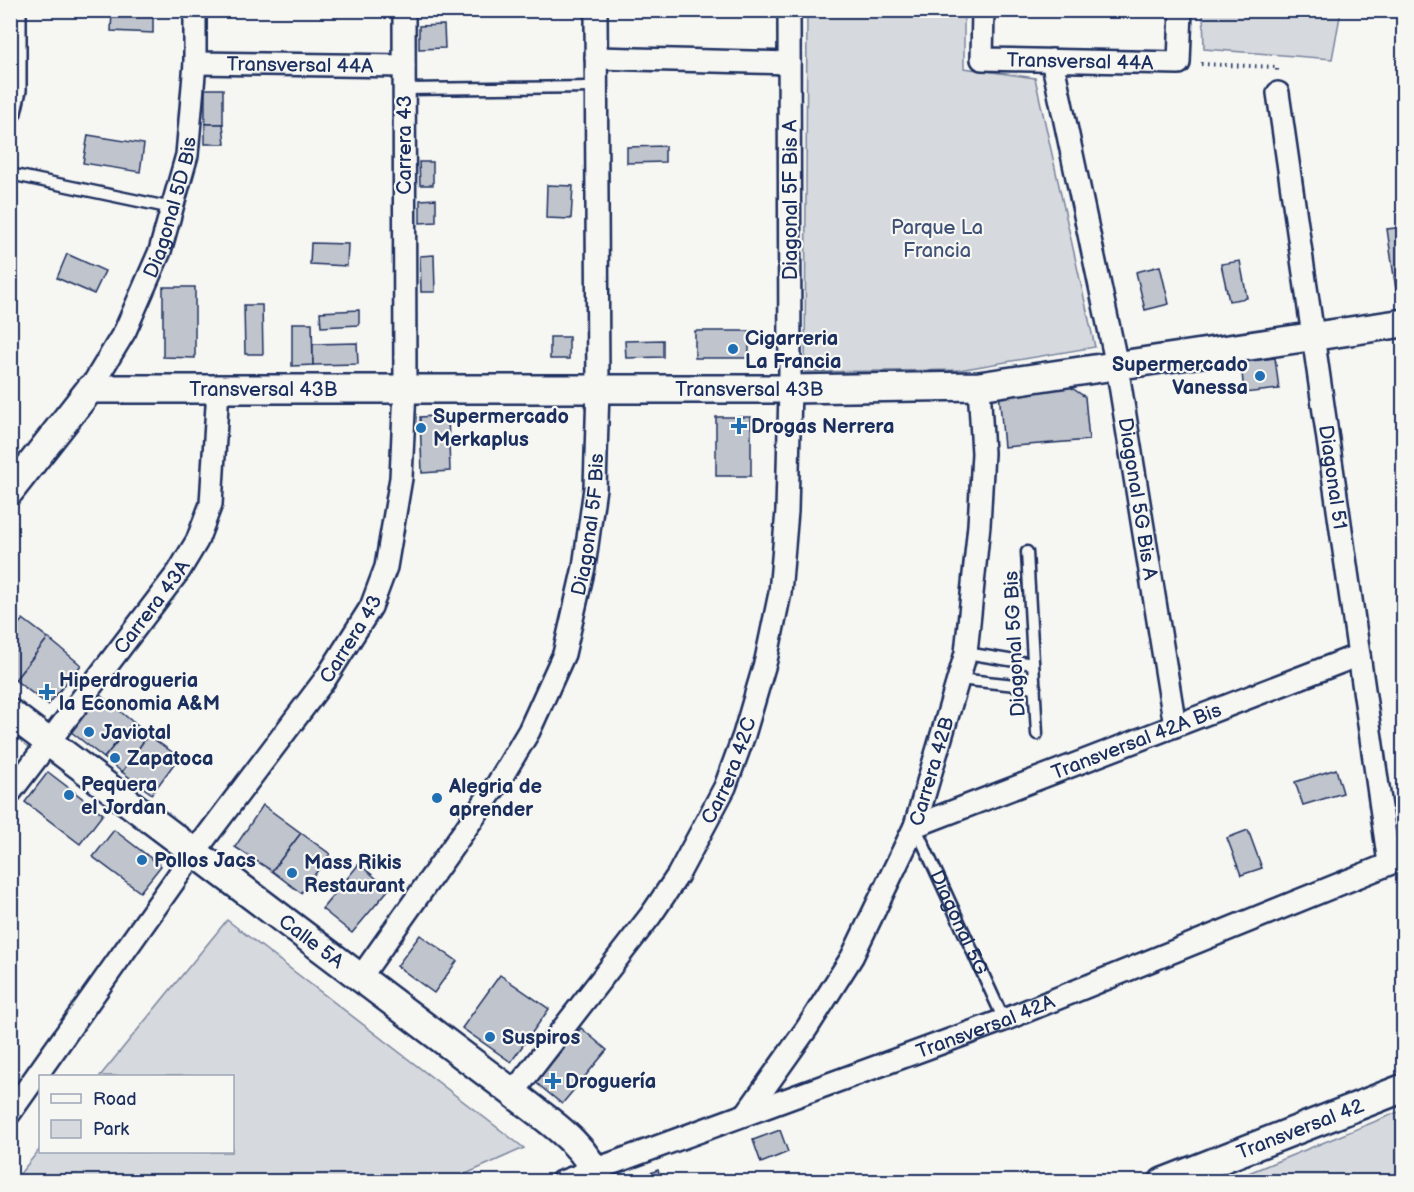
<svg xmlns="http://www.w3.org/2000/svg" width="1414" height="1192" viewBox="0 0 1414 1192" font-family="'Balsamiq Sans',sans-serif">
  <rect width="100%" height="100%" fill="#f6f6f2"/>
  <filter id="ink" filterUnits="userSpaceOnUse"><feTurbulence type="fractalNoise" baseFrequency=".0167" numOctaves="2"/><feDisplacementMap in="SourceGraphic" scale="12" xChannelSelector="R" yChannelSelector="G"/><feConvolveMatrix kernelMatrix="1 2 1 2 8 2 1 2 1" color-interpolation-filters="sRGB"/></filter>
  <g filter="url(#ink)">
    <g fill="#d6d9dd" stroke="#78849e" stroke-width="1.5">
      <polygon points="807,11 964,11 964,68 1035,78 1095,347 959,370 805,372"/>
      <polygon points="1203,11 1204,10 1341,11 1332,59 1204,49"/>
      <polygon points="227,920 524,1148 450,1181 14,1181 40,1149 40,1152 232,1152 232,1076 100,1076"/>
      <polygon points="1403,1110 1403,1181 1229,1181"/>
    </g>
    <g fill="#c0c4cd" stroke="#1b2f5e" stroke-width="1.5">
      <polygon points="112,11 153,13 153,33 111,31"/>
      <polygon points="444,25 445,48 419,49 419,26"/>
      <rect x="205" y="89" width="18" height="35"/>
      <polygon points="205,124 223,124 225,144 205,144"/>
      <polygon points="88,135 144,144 140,172 83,163"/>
      <polygon points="665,146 665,162 627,163 627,147"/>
      <polygon points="419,162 433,162 433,185 420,185"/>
      <polygon points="547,185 573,186 571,219 546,218"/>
      <polygon points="436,199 436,222 420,223 420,200"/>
      <polygon points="1404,227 1404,289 1396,290 1387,229"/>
      <polygon points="311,243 348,244 347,266 310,264"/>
      <polygon points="67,254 105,271 94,294 57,278"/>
      <polygon points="434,255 435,292 421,292 420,256"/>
      <polygon points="1240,261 1247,298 1229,301 1221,264"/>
      <polygon points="1160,266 1169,304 1145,310 1136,272"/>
      <polygon points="163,287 195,287 195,358 163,357"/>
      <polygon points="244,305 262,305 263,354 245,354"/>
      <polygon points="359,310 359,325 321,327 320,312"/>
      <polygon points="292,323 312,323 313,365 292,366"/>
      <rect x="695" y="331" width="54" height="27"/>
      <rect x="550" y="337" width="19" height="22"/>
      <polygon points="663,340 663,357 626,358 625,341"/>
      <polygon points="357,343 358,364 313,365 313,344"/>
      <polygon points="1275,358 1279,389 1244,393 1241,362"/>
      <polygon points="1069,386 1085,397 1089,440 1004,447 999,392"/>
      <polygon points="448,415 450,471 422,473 420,417"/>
      <rect x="716" y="417" width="35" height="59"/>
      <polygon points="23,619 48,638 15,680 10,677 10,634"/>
      <polygon points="48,638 81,665 48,705 15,680"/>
      <polygon points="100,695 133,722 104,758 70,731"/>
      <polygon points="133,722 148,735 122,772 104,758"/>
      <polygon points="148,735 179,757 152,794 122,772"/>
      <polygon points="1336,769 1343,793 1303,805 1295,782"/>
      <polygon points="48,772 103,814 80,844 25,802"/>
      <polygon points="263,805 301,833 272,871 235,847"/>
      <polygon points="114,830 161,866 140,892 93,857"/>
      <polygon points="1248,830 1262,868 1241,875 1227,838"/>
      <polygon points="301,833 330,854 301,893 272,871"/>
      <polygon points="359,864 389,889 352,933 322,909"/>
      <polygon points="420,935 457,961 434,993 397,966"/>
      <polygon points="500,975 549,1009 511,1062 462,1028"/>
      <polygon points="581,1028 607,1050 562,1104 535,1082"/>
      <polygon points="780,1130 788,1152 761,1163 753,1140"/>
      <polygon points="658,1170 662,1182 627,1182"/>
    </g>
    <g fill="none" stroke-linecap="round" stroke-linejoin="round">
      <defs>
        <g id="service">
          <polyline points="404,89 596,87"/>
          <polyline points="10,174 172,208"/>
          <polyline points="1027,552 1037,734"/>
          <polyline points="966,653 1033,664"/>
          <polyline points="958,679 1035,687"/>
          <path id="s1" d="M915,826L1004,1020"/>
        </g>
        <g id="minor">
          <path id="s2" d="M983,10L982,59L1179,63L1181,10"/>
          <polyline points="596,58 789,63"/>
          <path id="s3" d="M1052,60L1117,366L1175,726"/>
          <path id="s4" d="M195,63L404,66"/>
          <path id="s5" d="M1278,93L1389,863"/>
          <polyline points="10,112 15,90 15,10"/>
          <path id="s6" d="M90,389L125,331L160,251L172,208L187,155L195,63V10"/>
          <path id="s7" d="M10,793L179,571L197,541L211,504L218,389"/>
          <path id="s8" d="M915,826L1359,655"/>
          <path id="s9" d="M360,978L498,783L529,731L564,654L584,567L595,488L598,389L596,10"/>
          <path id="s10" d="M513,1093L651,915L678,875L725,787L744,735L766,660L780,593L787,511L790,389L789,10"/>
          <path id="s11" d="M10,1113L194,853L326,678L371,607L386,567L401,478L405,389L404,10"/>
          <path id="s12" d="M746,1114L807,1028L852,957L915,826L966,653L979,525L983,453L979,386"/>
          <path id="s13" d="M561,1182L1004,1020L1404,858"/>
        </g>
        <g id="tertiary">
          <path id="s14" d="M10,491L90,389H790L979,386L1404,323"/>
          <path id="s15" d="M10,713L513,1093C545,1119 585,1142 600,1182"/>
          <path id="s16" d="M1163,1182L1404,1088"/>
        </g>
      </defs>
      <use href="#service" stroke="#1b2f5e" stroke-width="15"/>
      <use href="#minor" stroke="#1b2f5e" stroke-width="26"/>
      <use href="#tertiary" stroke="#1b2f5e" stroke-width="32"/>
      <polyline stroke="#1b2f5e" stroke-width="4" stroke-dasharray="1.5 4.5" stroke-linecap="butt" points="1201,64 1277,67 1277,71"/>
      <use href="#service" stroke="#f6f6f2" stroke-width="10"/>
      <use href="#minor" stroke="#f6f6f2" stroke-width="21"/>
      <use href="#tertiary" stroke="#f6f6f2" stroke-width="27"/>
    </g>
  </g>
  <g fill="#1f6fb2" stroke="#f6f6f2" stroke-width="2">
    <circle cx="733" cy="349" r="6"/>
    <circle cx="1260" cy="376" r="6"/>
    <path d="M736 417h6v6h6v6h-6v6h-6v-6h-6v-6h6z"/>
    <circle cx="421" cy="428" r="6"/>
    <path d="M44 683h6v6h6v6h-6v6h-6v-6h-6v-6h6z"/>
    <circle cx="89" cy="732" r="6"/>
    <circle cx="115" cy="758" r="6"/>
    <circle cx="69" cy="795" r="6"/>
    <circle cx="437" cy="798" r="6"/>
    <circle cx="142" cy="860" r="6"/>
    <circle cx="292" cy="873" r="6"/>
    <circle cx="490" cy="1037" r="6"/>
    <path d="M550 1072h6v6h6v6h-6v6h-6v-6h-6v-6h6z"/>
  </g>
  <g text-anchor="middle" stroke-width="4.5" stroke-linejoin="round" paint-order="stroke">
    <g font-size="20" fill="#1b2f5e" stroke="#f6f6f2">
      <text dy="7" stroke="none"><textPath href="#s2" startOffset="147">Transversal 44A</textPath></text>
      <text dy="7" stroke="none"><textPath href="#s4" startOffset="105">Transversal 44A</textPath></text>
      <text transform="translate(404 145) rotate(-90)" y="7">Carrera 43</text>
      <text transform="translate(790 200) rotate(-90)" y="7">Diagonal 5F Bis A</text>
      <text dy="7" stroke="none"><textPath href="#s6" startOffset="200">Diagonal 5D Bis</textPath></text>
      <text dy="7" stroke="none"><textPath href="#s14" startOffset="303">Transversal 43B</textPath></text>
      <text dy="7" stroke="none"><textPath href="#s14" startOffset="789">Transversal 43B</textPath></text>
      <text dy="7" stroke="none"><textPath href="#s5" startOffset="388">Diagonal 51</textPath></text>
      <text dy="7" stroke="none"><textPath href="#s3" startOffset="447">Diagonal 5G Bis A</textPath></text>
      <text dy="7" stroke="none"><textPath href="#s9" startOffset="516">Diagonal 5F Bis</textPath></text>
      <text dy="7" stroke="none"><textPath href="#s7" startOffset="234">Carrera 43A</textPath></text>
      <text dy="7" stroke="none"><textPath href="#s11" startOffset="584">Carrera 43</textPath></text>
      <text transform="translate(1014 644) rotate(-93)" y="7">Diagonal 5G Bis</text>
      <text dy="7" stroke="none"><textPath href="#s8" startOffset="237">Transversal 42A Bis</textPath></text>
      <text dy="7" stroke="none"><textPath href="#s10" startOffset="390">Carrera 42C</textPath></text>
      <text dy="7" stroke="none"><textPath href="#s12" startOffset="392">Carrera 42B</textPath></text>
      <text dy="7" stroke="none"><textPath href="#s1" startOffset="106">Diagonal 5G</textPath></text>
      <text dy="7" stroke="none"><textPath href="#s15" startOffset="378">Calle 5A</textPath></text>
      <text dy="7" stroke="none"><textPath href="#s13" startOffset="452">Transversal 42A</textPath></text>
      <text dy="7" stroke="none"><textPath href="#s16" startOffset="147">Transversal 42</textPath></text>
    </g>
    <g font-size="20" fill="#405177" stroke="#f6f6f2">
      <text x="937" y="234">Parque La<tspan x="937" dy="23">Francia</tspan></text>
    </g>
    <g font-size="20" font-weight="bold" fill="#1b2f5e" stroke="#f6f6f2" text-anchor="start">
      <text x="745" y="345">Cigarreria<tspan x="745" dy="23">La Francia</tspan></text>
      <text x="1248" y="371" text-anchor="end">Supermercado<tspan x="1248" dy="23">Vanessa</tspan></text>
      <text x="433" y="423">Supermercado<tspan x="433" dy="23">Merkaplus</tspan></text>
      <text x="751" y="433">Drogas Nerrera</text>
      <text x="59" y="687">Hiperdrogueria<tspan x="59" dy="23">la Economia A&amp;M</tspan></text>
      <text x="101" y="739">Javiotal</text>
      <text x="127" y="765">Zapatoca</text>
      <text x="81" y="791">Pequera<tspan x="81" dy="23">el Jordan</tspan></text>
      <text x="449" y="793">Alegria de<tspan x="449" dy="23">aprender</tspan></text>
      <text x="154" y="867">Pollos Jacs</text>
      <text x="304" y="869">Mass Rikis<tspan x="304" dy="23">Restaurant</tspan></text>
      <text x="502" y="1044">Suspiros</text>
      <text x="565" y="1088">Droguería</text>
    </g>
  </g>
  <rect width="1414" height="1192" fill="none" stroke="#f6f6f2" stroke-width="36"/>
  <rect x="18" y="18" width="1378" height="1156" fill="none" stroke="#1b2f5e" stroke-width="2" filter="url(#ink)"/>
  <rect x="39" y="1075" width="195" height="78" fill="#f6f6f2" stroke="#9ea6b7" stroke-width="1.5"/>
  <rect x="51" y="1094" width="30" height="9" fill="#f6f6f2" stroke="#9ea6b7" stroke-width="1.5"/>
  <text x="93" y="1105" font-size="18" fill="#1b2f5e">Road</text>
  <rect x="51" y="1120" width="30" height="18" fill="#d6d9dd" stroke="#9ea6b7" stroke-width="1.5"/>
  <text x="93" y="1135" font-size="18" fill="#1b2f5e">Park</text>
</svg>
